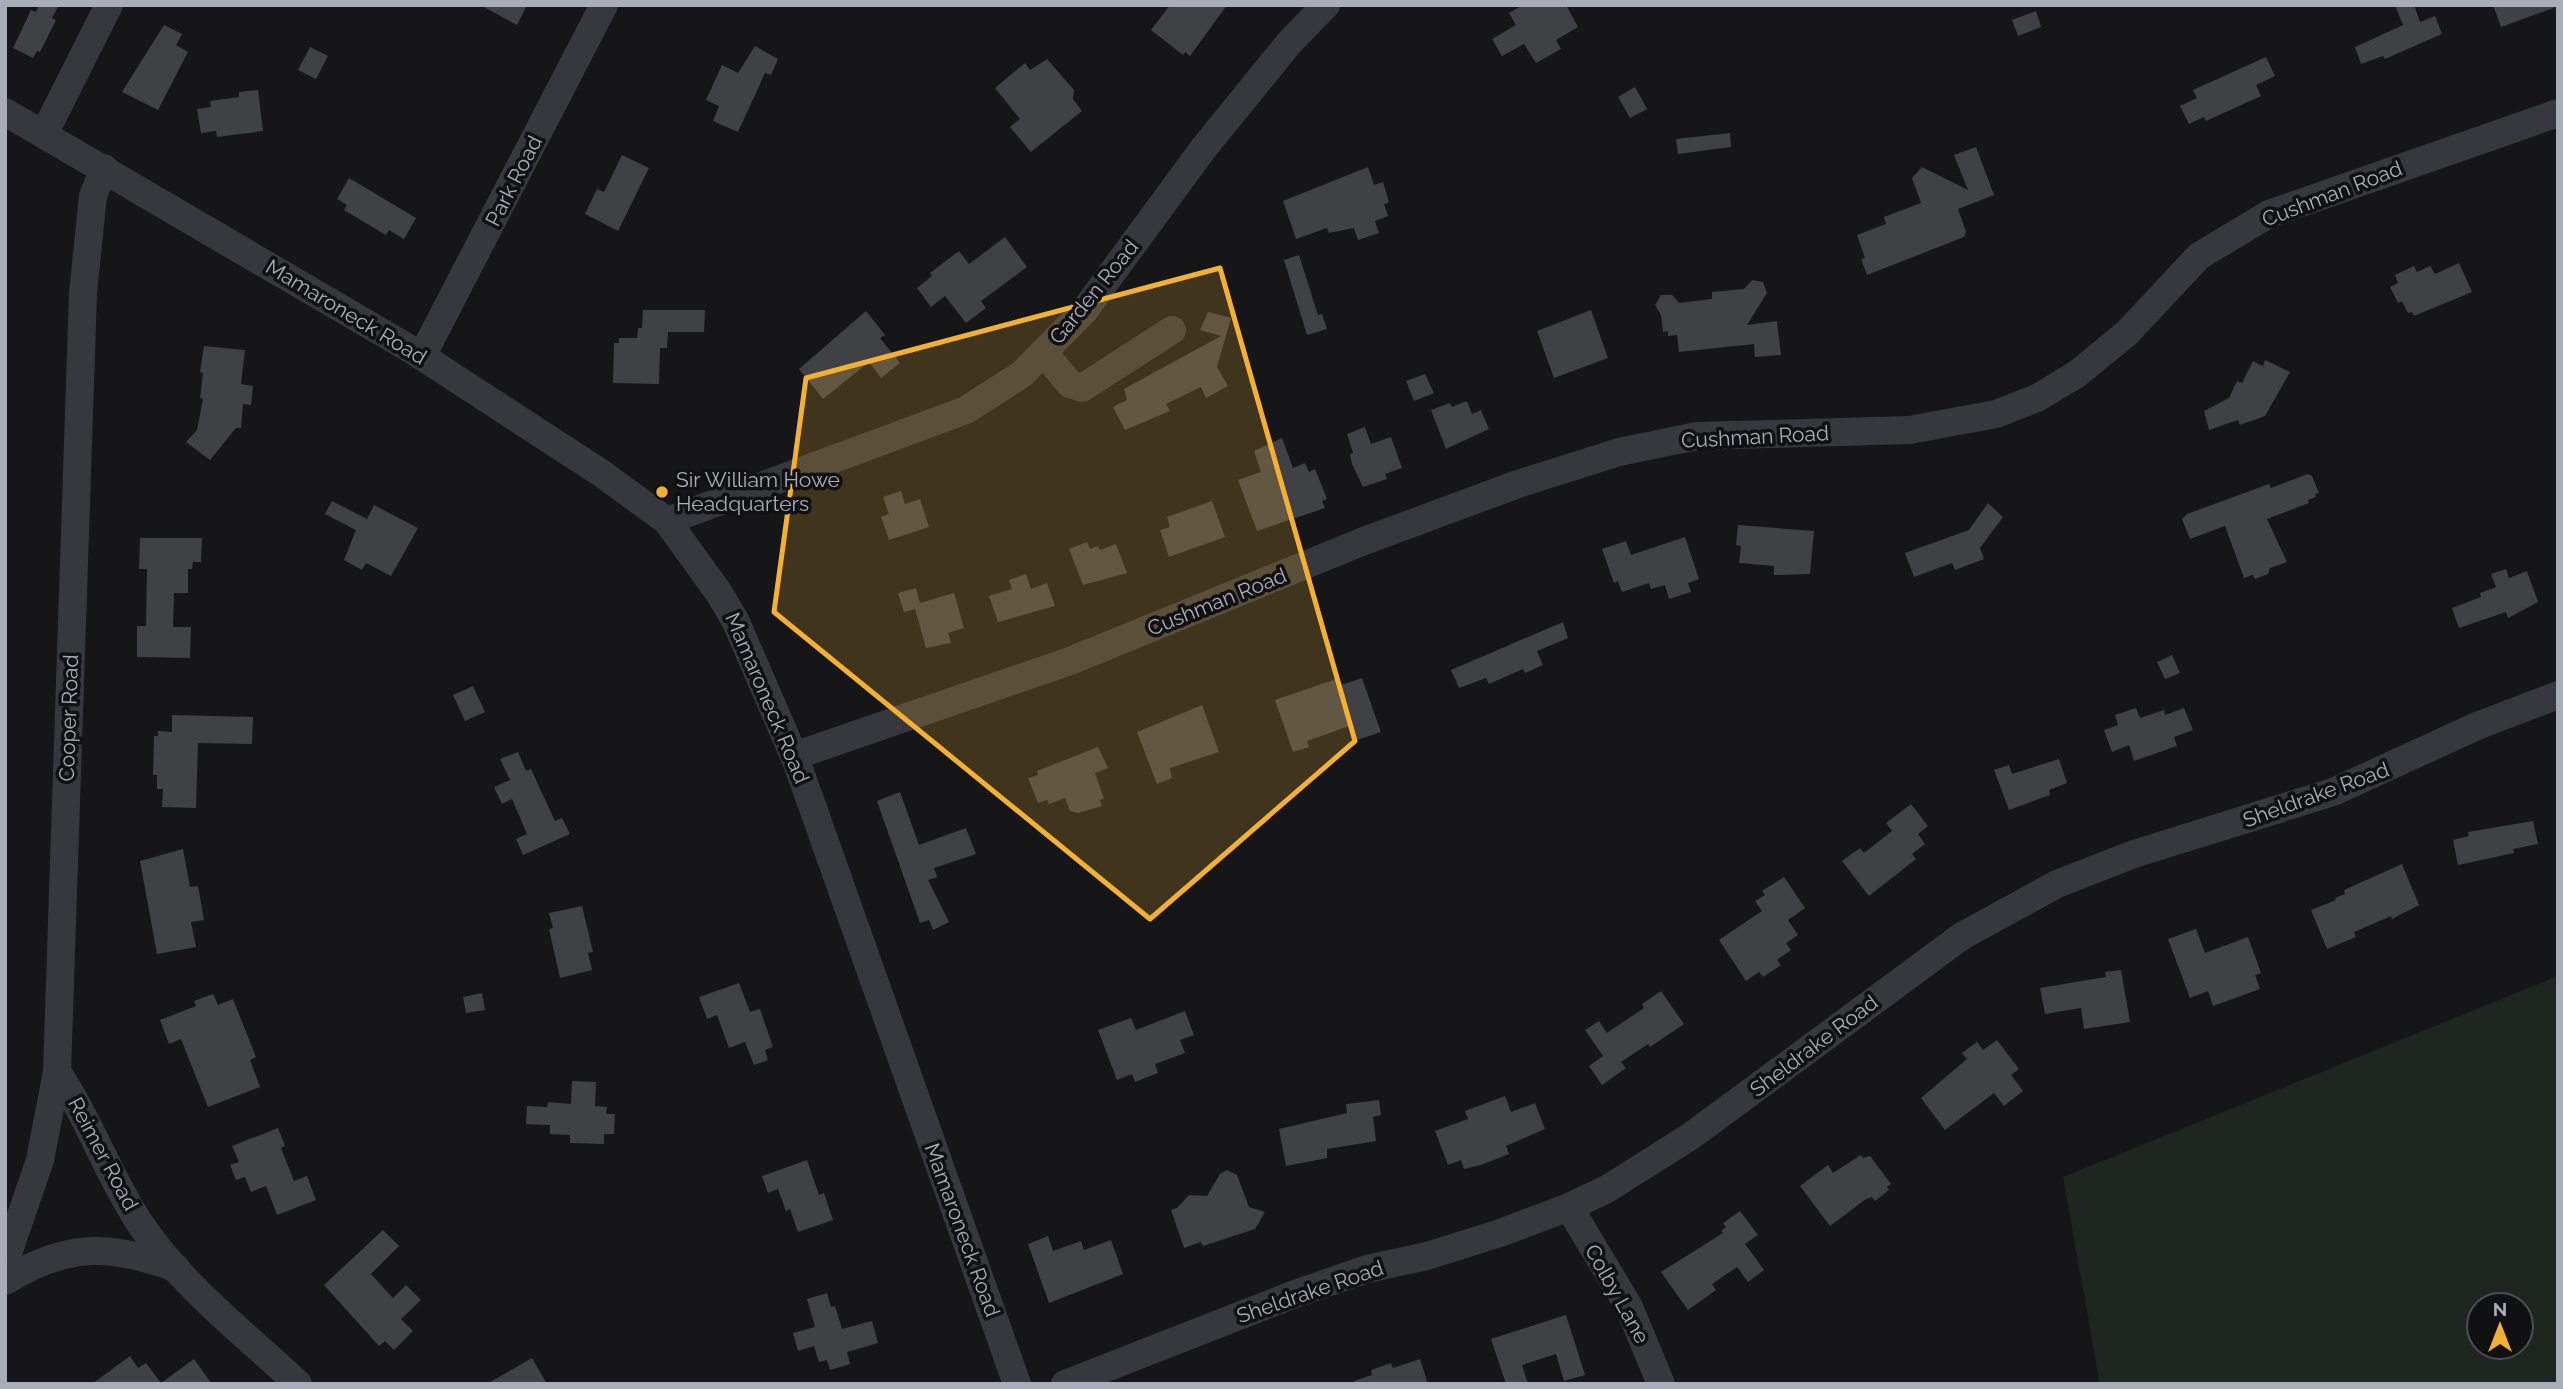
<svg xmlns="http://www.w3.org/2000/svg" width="2563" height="1389" viewBox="0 0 2563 1389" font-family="Raleway,sans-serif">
  <rect width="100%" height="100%" fill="#161618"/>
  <path fill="#1e261f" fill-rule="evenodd" d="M2558,976V1384H2100L2063,1177ZM2479,1305H2521V1347H2479Z"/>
  <g fill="#404145">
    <polygon points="39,5 59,5 52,18 56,20 40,52 37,51 33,58 13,48 31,10 36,12"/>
    <polygon points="480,5 527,5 517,25"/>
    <polygon points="1170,5 1227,5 1190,56 1185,52 1183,55 1151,30"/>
    <polygon points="1523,5 1566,5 1578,27 1556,40 1561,49 1536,63 1524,44 1502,56 1492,39 1516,25 1509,13"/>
    <polygon points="2395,5 2414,5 2420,22 2435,16 2442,34 2385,59 2383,56 2361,64 2355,47 2403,25"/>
    <polygon points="2493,5 2555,5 2556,7 2501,27"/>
    <polygon points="2036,11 2041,27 2018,36 2012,20"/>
    <polygon points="164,25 182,34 176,45 188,52 158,110 122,92"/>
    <polygon points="755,46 778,59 771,75 765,73 738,132 713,121 719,106 706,100 722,65 738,73"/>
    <polygon points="310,47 328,56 316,79 298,70"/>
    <polygon points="2266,57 2275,76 2256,85 2261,96 2206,121 2204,117 2189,124 2180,106 2197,98 2193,90"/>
    <polygon points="1047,59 1074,90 1073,99 1082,111 1031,152 1010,127 1020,119 995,88 1025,63 1030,70"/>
    <polygon points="1635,87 1647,109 1630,118 1618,97"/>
    <polygon points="258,90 263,131 217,137 216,131 201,133 197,109 211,107 210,101 239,97 239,92"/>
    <polygon points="1730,133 1731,147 1678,154 1676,139"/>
    <polygon points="1976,147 1994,195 1958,209 1966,232 1964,237 1867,275 1861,259 1865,258 1857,235 1886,224 1884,217 1921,203 1912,178 1922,167 1968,190 1954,155"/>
    <polygon points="622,155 649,168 618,231 585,214 597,189 604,192"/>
    <polygon points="1368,167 1374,185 1383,182 1389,202 1384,204 1388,216 1375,221 1379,233 1358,240 1354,228 1329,233 1327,228 1296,239 1283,201"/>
    <polygon points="349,178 416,218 404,239 389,230 386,235 344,210 347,205 337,199"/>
    <polygon points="1005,237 1027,267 981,301 986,308 966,323 945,296 931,307 917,288 932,276 930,273 959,251 969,264"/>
    <polygon points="1299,255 1318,315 1322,314 1327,329 1307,335 1284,260"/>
    <polygon points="2459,263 2472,292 2414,316 2412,312 2408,313 2402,301 2398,303 2390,287 2398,283 2395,275 2414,266 2417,272 2430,266 2435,274"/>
    <polygon points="1752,280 1763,282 1767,293 1747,325 1777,321 1781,355 1755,357 1754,344 1679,352 1677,335 1668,336 1668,331 1663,332 1661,315 1655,305 1661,295 1672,295 1679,303 1712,299 1712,292 1744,289"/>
    <polygon points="643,310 705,310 704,332 668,332 667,348 660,348 659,384 613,383 614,343 619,343 619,338 637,338 638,328 642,328"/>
    <polygon points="1591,310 1608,358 1554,378 1537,331"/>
    <polygon points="866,311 885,335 880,338 900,363 881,378 869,362 823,399 799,369"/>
    <polygon points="1208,312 1231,318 1217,367 1228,386 1206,398 1201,387 1166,404 1170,411 1125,430 1113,407 1127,400 1124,389 1221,336 1200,330"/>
    <polygon points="204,346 245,350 241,384 253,386 251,405 243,404 241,428 236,428 210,460 186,442 197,430 203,399 200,398 203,373 200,372"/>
    <polygon points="2265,360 2290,372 2265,416 2240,425 2238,420 2209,430 2204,411 2229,398 2237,381 2242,383 2253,361 2263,366"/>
    <polygon points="1425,374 1434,393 1414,401 1406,381"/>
    <polygon points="1467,401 1472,414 1481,410 1489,429 1446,449 1431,410 1450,403 1452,407"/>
    <polygon points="1365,427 1371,444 1391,437 1402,468 1385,474 1387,479 1363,487 1352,464 1350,454 1353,453 1347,434"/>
    <polygon points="1282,438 1293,468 1305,463 1309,472 1315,469 1327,499 1322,501 1325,508 1257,531 1238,480 1261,472 1254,451"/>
    <polygon points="2308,474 2312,476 2319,493 2315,494 2316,497 2308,500 2309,503 2267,519 2287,562 2270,568 2268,574 2255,579 2253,575 2244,578 2225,526 2190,539 2182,519 2187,514 2269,484 2271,488"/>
    <polygon points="901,491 905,504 920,499 929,527 889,540 881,517 889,514 883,497"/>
    <polygon points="332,501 367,519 374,505 418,528 391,576 366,563 362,570 344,560 356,530 325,514"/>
    <polygon points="1212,501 1225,537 1169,557 1160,530 1170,527 1167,517"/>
    <polygon points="1988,503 2003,517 1980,548 1984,559 1955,570 1952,563 1914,577 1905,553 1969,530"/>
    <polygon points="1738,525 1814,531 1810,574 1774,575 1774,566 1739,563 1741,546 1736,545"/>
    <polygon points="1685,537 1699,579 1688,583 1691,592 1669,599 1665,585 1651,589 1649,583 1622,592 1618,581 1614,583 1602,549 1626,541 1631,555"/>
    <polygon points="140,538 202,538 201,562 193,562 192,569 188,569 188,593 174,593 173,627 191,627 190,658 137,657 137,626 146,626 147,569 139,569"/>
    <polygon points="1087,542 1090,549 1098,546 1100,550 1116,544 1127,573 1083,585 1069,549"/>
    <polygon points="2506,569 2509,578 2527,571 2538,602 2508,618 2506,612 2459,628 2452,608 2481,597 2480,593 2496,587 2491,574"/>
    <polygon points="1026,574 1031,589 1047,583 1055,606 998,622 989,596 1012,589 1009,580"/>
    <polygon points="916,588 920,603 954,593 964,628 948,633 951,643 926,648 915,609 904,612 898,593"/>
    <polygon points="1563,622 1568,638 1537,651 1543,665 1525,673 1523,669 1489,684 1486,678 1459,688 1451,670"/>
    <polygon points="2172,655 2180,673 2165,679 2157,662"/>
    <polygon points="1339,678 1341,685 1362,678 1381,732 1357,740 1352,725 1307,741 1309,747 1293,752 1275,700"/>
    <polygon points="473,686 485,712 465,721 453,695"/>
    <polygon points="1202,705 1219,752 1170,768 1172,778 1157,784 1137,732"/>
    <polygon points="2136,708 2140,718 2164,710 2165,715 2184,708 2193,730 2174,737 2177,746 2134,761 2129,745 2112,752 2104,730 2118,725 2115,715"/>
    <polygon points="172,715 253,717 252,744 198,743 196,808 162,807 163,789 157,789 157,775 153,775 154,736 158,736 158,731 172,732"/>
    <polygon points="1098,747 1108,768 1095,773 1104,799 1100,800 1102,806 1078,813 1070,811 1065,798 1049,804 1047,800 1038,803 1028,778 1038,775 1037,771"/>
    <polygon points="518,752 526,771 531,769 555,821 562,818 570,834 523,855 516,839 527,834 512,799 502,804 494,787 510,780 500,759"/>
    <polygon points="2059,759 2067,783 2049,790 2050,795 2009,810 1994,770 2009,765 2012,774"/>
    <polygon points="900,792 919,845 966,828 976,854 934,868 937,877 928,880 949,922 933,930 929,920 920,923 877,801"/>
    <polygon points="1911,804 1928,826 1918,834 1925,844 1912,854 1916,859 1869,896 1842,861 1860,848 1864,853 1892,831 1886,823"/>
    <polygon points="2533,821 2538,844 2513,849 2514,853 2458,865 2453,840 2469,836 2468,832"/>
    <polygon points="183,849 190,887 198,886 204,920 191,922 196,947 157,954 140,861"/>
    <polygon points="2402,864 2419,905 2392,919 2391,916 2354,932 2356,937 2327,949 2311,910 2336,900 2335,898 2345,894 2344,890"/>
    <polygon points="1784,877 1805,908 1788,920 1798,935 1786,943 1791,950 1777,960 1781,965 1763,977 1759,972 1746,981 1719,940 1762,911 1755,901 1765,895 1762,891"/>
    <polygon points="582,906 593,952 588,953 592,970 560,978 549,929 553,928 549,913"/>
    <polygon points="2196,929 2205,953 2248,937 2261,973 2255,975 2260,989 2213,1006 2208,991 2190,998 2168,939"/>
    <polygon points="2121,970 2130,1022 2084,1029 2081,1008 2045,1014 2040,988 2106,977 2105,972"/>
    <polygon points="739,983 750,1012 760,1009 773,1047 765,1050 768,1060 754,1065 745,1042 729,1048 717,1015 707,1019 699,997"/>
    <polygon points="1661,991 1684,1024 1650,1047 1648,1044 1621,1062 1626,1068 1602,1085 1589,1066 1603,1056 1585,1030 1599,1021 1607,1033 1644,1008 1642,1004"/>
    <polygon points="482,993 485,1010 466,1013 463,997"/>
    <polygon points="213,994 218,1005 233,999 256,1057 250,1060 260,1087 208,1107 181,1039 169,1044 160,1020 196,1006 194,1001"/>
    <polygon points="1185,1011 1194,1035 1180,1040 1185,1053 1155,1064 1158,1073 1135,1082 1132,1074 1117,1080 1098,1030 1131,1018 1136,1030"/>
    <polygon points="1997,1040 2019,1069 2011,1075 2023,1091 2004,1106 1994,1093 1945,1130 1921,1098 1967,1059 1962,1053 1977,1042 1983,1050"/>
    <polygon points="572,1081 596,1082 595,1106 607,1107 606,1114 615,1114 614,1134 604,1134 604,1144 570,1143 570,1135 550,1134 550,1125 526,1124 527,1106 547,1107 548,1102 571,1104"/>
    <polygon points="1505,1096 1511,1112 1535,1103 1545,1129 1506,1146 1509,1154 1481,1165 1464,1169 1461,1160 1448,1165 1435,1131 1468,1119 1465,1111"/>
    <polygon points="1379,1100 1381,1115 1373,1117 1376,1141 1327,1149 1327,1158 1286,1166 1279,1129 1347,1113 1346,1104"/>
    <polygon points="278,1128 285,1146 281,1148 294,1181 307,1176 316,1200 277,1215 266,1186 251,1192 245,1177 236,1180 230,1165 239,1162 232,1146"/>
    <polygon points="1861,1155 1863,1158 1870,1156 1891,1184 1887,1187 1889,1190 1875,1201 1872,1197 1866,1199 1830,1226 1800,1186 1828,1165 1833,1173"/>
    <polygon points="807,1160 819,1195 824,1193 833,1220 798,1232 790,1209 786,1211 778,1189 768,1193 762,1176"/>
    <polygon points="1227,1170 1237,1175 1249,1207 1265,1212 1255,1229 1203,1246 1201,1242 1184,1248 1171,1210 1177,1208 1189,1195 1207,1196 1220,1174"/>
    <polygon points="1740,1211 1758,1235 1745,1244 1764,1270 1748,1282 1737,1267 1712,1284 1716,1290 1688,1310 1661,1272 1723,1233 1721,1231 1726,1227 1723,1223"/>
    <polygon points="383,1230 399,1246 371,1274 393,1298 406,1285 421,1300 401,1319 413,1331 394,1350 385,1341 379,1346 324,1285"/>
    <polygon points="1048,1236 1053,1251 1081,1241 1084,1250 1111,1240 1123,1274 1049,1303 1028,1244"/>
    <polygon points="827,1293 831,1307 835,1306 842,1329 872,1321 878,1343 847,1352 850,1364 830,1370 827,1360 819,1362 814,1346 798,1351 793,1333 815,1327 807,1299"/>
    <polygon points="1566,1315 1585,1375 1564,1381 1556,1354 1522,1365 1528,1384 1506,1384 1491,1339"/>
    <polygon points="130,1356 138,1368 146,1363 161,1383 194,1359 212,1384 92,1384"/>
    <polygon points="532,1358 547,1384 487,1384"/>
    <polygon points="1420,1359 1428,1384 1354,1384 1354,1381 1372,1375 1371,1370 1391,1363 1393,1368"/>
  </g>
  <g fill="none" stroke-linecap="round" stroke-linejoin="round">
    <g stroke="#37383d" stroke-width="28">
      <polyline points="5,112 412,350 601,473 667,521 719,593 736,622 797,763 1017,1384"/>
      <polyline points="44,134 109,5"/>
      <polyline points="1044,353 1070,384 1082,388 1172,330"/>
      <polyline points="422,356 604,5"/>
      <polyline points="667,521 966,410 1022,374 1084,311 1203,149 1289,43 1326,5"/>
      <polyline points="794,756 1070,661 1364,541 1518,484 1619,452 1697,436 1910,430 1996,414 2037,398 2077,374 2127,333 2199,256 2269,214 2558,113"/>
      <path d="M57,1072C90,1120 108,1176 141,1225C182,1286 245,1334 298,1384"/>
      <polyline points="1569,1207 1629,1307 1661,1384"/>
      <polyline points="5,1262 40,1160 57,1072 83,293 93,196 104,168"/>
      <path d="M5,1281C67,1243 109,1244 176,1268"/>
      <polyline points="1065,1384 1295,1294 1367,1269 1427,1256 1500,1233 1569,1207 1607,1189 1691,1136 1962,936 2057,884 2134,854 2333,792 2477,726 2558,695"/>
    </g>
  </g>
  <path fill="#f2b134" fill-opacity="0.2" stroke="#f2b134" stroke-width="5" stroke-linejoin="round" d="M1220,268L1355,741L1150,919L774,612L806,378Z"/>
  <circle fill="#f2b134" stroke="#111113" stroke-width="2.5" cx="662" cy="492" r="7"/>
  <g text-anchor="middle" stroke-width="7" stroke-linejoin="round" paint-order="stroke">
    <g font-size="21" fill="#a8adb8" stroke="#111113">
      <text transform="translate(514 181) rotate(-63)" y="7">Park Road</text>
      <text transform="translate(2332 194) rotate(-21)" y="7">Cushman Road</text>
      <text transform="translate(1094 292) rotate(-51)" y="7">Garden Road</text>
      <text transform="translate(346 312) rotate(31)" y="7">Mamaroneck Road</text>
      <text transform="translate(1755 437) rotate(-3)" y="7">Cushman Road</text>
      <text transform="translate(1217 602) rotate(-22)" y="7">Cushman Road</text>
      <text transform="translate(767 698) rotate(67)" y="7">Mamaroneck Road</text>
      <text transform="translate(69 718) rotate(-88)" y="7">Cooper Road</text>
      <text transform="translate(2316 795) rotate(-20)" y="7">Sheldrake Road</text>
      <text transform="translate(1814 1046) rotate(-37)" y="7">Sheldrake Road</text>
      <text transform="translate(103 1154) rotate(62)" y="7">Reimer Road</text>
      <text transform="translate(962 1230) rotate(70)" y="7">Mamaroneck Road</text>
      <text transform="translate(1310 1292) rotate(-19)" y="7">Sheldrake Road</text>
      <text transform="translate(1617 1294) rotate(61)" y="7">Colby Lane</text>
    </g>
    <g font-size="21" fill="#a8adb8" stroke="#111113" text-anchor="start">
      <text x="676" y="487">Sir William Howe<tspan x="676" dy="24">Headquarters</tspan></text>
    </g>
  </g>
  <rect width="2563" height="1389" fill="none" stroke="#a8adb8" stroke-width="14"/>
  <g transform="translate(2500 1326)"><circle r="33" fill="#111113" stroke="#4d4f55" stroke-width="2"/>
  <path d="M0-5L12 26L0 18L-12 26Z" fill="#f2b134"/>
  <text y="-10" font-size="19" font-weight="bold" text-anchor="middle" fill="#a8adb8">N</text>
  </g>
</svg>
